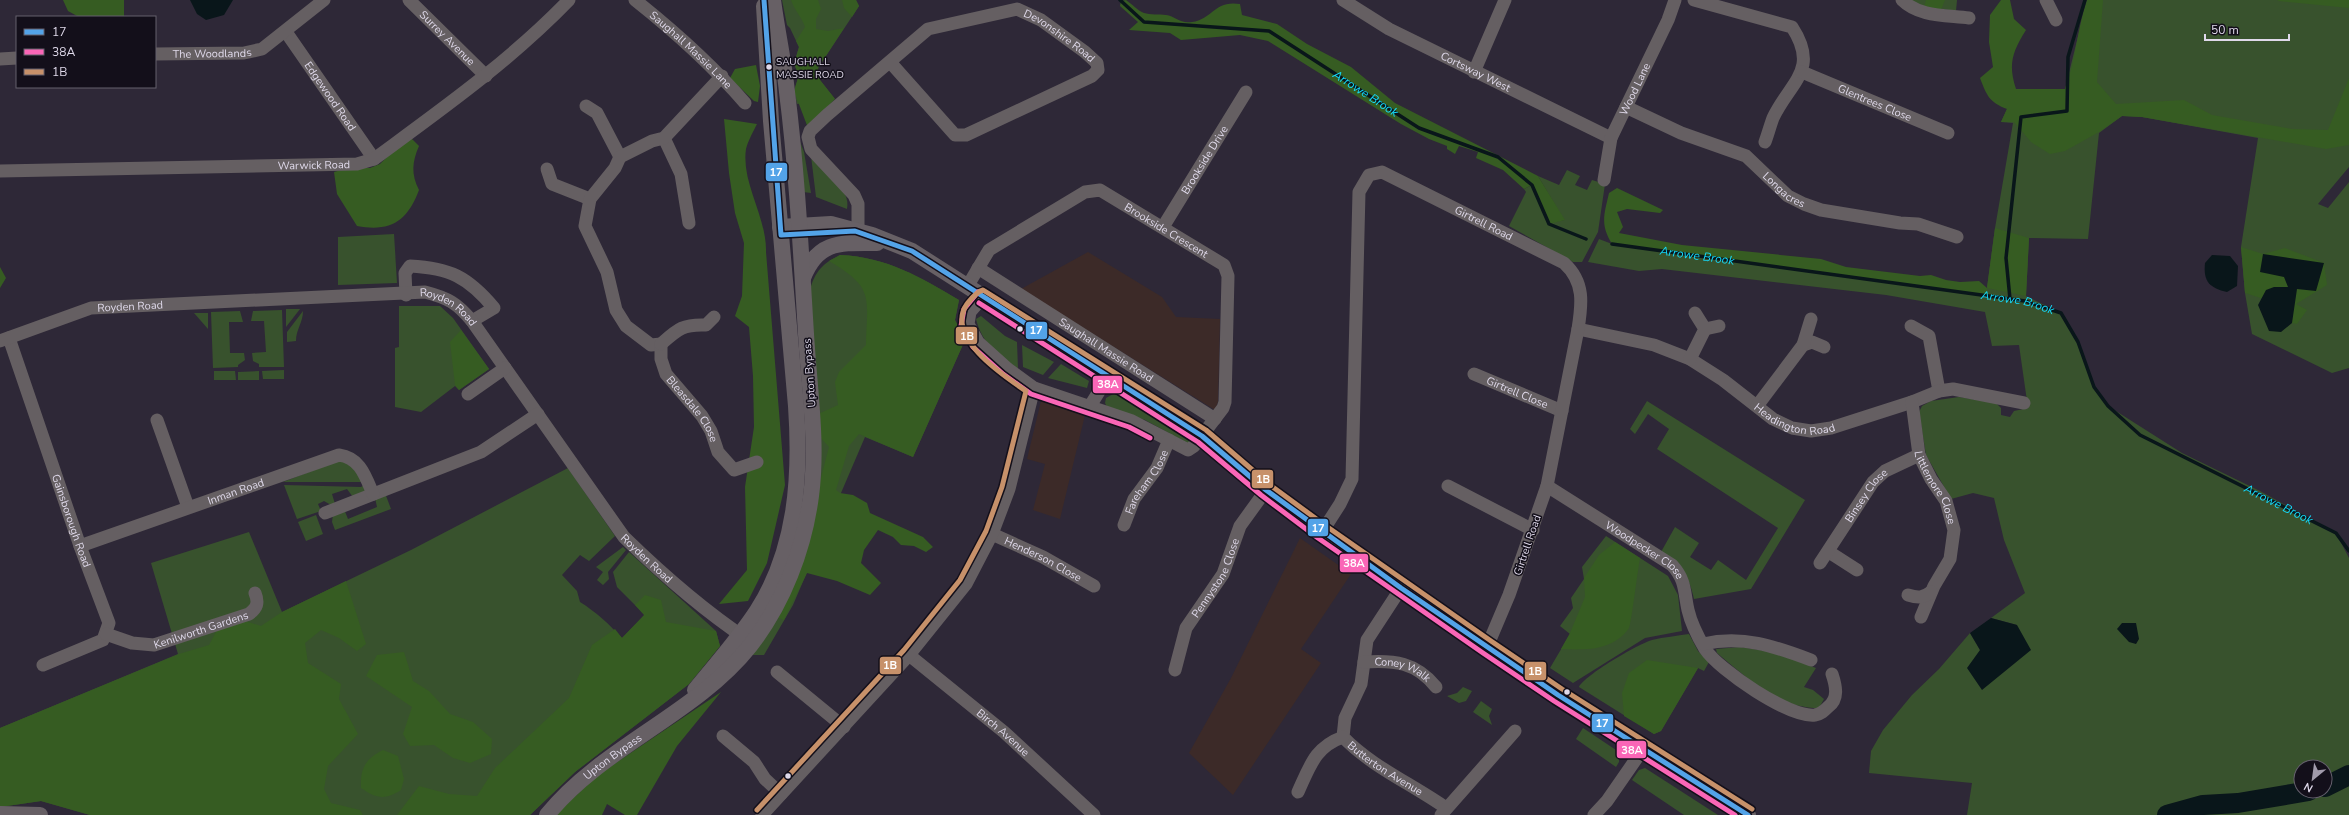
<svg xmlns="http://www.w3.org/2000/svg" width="2349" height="815" viewBox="0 0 2349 815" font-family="'Nunito Sans',sans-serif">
  <rect width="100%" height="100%" fill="#2e2837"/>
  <g fill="#3c2a28">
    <polygon points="1088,252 1162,297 1176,317 1220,319 1218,402 1215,410 1021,289"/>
    <polygon points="1041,401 1085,415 1060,519 1033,510 1045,464 1027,459"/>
    <polygon points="1300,538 1351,574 1301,649 1321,663 1233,795 1189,753 1231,678"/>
  </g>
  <g fill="#38522d" fill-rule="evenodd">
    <polygon points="782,0 856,0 859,6 818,68 820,80 835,99 797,104 794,91 799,75 794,64 799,47 790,28 787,25"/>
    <polygon points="1909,0 1957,0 1956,11 1920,6"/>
    <path d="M2087,0H2349V167L2318,204L2328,208L2349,182V368L2332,373L2252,334L2245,293L2241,247L2258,138L2142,117L2122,116L2099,133L2088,239L2029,238L2026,296L2061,313L2078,342L2094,387L2108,406L2182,453L2260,491L2336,533L2349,558V815H1967L1972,783L1869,773L1871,751L1883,730L1912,695L1939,669L1970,633L1980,650L2017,625L1991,618L2025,593L2004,540L1994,498L1973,493L1951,499L1926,455L1919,412L1922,406L1931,401L1959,397L1996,403L2001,408V415L2010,417L2014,411L2028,408L2019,345L1992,346L1985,312L1886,295L1662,269L1639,271L1588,262L1599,239L1612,244L1986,295L1995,228L2013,123L2001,122L2016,89H2065ZM2301,767H2325V791H2301Z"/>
    <polygon points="799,139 804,152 811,193 803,192"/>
    <path d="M811,156C823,170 852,189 847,209L816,197Z"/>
    <polygon points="1567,170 1580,176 1575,185 1587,190 1592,180 1605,184 1598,232 1582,262 1573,262 1509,226 1526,192 1524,189 1532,185 1549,223 1564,220 1538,176 1559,185"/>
    <polygon points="394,234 397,283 338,285 338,237"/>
    <path d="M840,255C887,257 920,277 959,300L955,320L965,340L913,457L865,437L793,605L764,655H752L807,542L811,286C817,269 824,263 840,255Z"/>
    <polygon points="399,306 440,306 453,318 489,369 459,390 455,386 421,412 395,407 395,348 399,347"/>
    <polygon points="286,309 300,309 286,327"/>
    <polygon points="282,310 284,367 259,367 259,364 253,361 252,353 266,352 264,321 251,321 253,311"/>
    <polygon points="240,311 243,322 229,322 230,353 244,353 245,360 238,365 238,367 213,368 211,312"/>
    <path d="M303,311C303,323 296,329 296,341L287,342V332Z"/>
    <polygon points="194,313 208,313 208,329"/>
    <path d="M981,316L1005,336L1017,342L1018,369C998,354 982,344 976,319Z"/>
    <polygon points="1022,345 1054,362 1043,375 1023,367"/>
    <polygon points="1061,364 1089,381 1087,388 1048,378"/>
    <polygon points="284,370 284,379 263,379 262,371"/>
    <polygon points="214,371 235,371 236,380 214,380"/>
    <polygon points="259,371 259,380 238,380 238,372"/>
    <polygon points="1115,393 1191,440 1189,444 1145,420 1107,407 1105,403 1106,398"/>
    <path d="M1647,401L1805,500L1751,589L1694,599C1689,574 1680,568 1661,552L1675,527L1699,543L1690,557L1711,570L1718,560L1746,580L1778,528L1657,449L1669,429L1648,414L1635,434L1630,429Z"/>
    <polygon points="342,459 348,461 363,482 283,482"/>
    <path d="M568,468L615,536L589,561L580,555L562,575L577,591L580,602C596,612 609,624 622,638L645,615L617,587L613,572L629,552L716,631L720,646L689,684L575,772L530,815H90L41,801L0,807V728L178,654L151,563L249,532L282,612L411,550Z"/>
    <polygon points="284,485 361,487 364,485 365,491 353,497 347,489 332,494 335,504 331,505 324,501 318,504 321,511 297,519"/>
    <polygon points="385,493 391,509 335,530 332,522 333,514 344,509 348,519 377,507 375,498"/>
    <polygon points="316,515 323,534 306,541 298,522"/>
    <polygon points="1606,536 1668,576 1678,595 1682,631 1645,638 1573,683 1550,668 1570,634 1560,626 1573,608 1571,598 1584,579 1582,567"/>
    <polygon points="623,547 626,550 608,572 609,579 603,585 597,580 603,572 596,567"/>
    <path d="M1689,634L1698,651L1709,662L1704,671L1698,668L1661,731L1654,734L1579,687C1585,675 1638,644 1652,640C1664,637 1677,636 1689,634Z"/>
    <path d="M1740,647L1773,652L1816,668L1804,687L1813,690L1824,699L1819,708C1778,708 1747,678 1717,653L1716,649Z"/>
    <polygon points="1463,687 1472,691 1466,701 1459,703 1447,696 1457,693"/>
    <polygon points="1481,701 1492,709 1489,716 1492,725 1473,712"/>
    <polygon points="1583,728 1619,752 1619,762 1616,767 1576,739"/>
    <polygon points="1645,768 1718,815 1684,815 1632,780 1639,770"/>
  </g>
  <g fill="#365c22">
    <polygon points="63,0 124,0 124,17 79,17 68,11"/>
    <path d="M791,0H818L821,9L816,19V29L828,31L844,28L818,68L820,80L835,99L808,128L794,91L799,75L794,64L799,47L796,41L805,27C802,17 794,10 791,0Z"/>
    <polygon points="842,0 856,0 859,6 852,17 844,8"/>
    <path d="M1126,0C1132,4 1138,11 1144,13C1150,15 1159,14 1166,15C1175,16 1180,24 1192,22C1213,19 1214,0 1240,4L1242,15L1277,24L1307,44L1351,67L1395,103L1538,176L1565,220L1549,224L1532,185L1524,189L1503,170L1476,158L1478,152L1459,146L1455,154L1447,149V146L1429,139L1401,124L1268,41L1240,35L1181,40L1170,33L1129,30L1138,22L1120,6L1121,1Z"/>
    <polygon points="1926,0 1945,0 1941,10 1924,7"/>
    <path d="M2001,0H2010L2014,19L2026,30C2012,52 2008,65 2016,89H2065C2076,60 2077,29 2087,0H2103L2097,82L2116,104L2184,100L2212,115L2292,129L2328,130L2349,78V145L2326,149L2142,117L2122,116L2099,132L2065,151L2050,154L2031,142L2014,122H2001L2007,109C1989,102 1987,96 1980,78L1993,67L1989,42L1990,15Z"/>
    <polygon points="2277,0 2349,0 2349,8 2279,1"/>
    <polygon points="756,65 760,86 758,102 754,101 730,78 735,69"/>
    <path d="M724,119L757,124C753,132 748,141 746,149C741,183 767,217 766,252L785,485L767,563L748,601L719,604L747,570L745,487L754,427L753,376L749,327L735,316L742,296L744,243L735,213L729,173Z"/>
    <path d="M411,138L419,146C412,162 411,174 419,190C407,222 390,232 357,226L337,194L334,172L352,167L370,168L380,164L396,148Z"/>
    <path d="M1617,188L1663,210L1660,213L1627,209L1617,212L1623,227L1619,233L1682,245L1821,259L1846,267L1920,276L1931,275L1946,280L1960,282L1979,281L1987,288L1995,228L2029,238L2026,296L1987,288V295L1612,244C1600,224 1604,215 1609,193Z"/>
    <polygon points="2241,247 2263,254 2285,248 2324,263 2327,285 2296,304 2307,310 2297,324 2277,320 2264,299 2245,293"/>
    <path d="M840,255C887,257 920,277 959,300L955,320L965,340L913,457L859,434L849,446L836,490L840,493L853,495L867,503L870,513L923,537L933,547L926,552L914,546L901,545L893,537L878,530L864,550L861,563L881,583L870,595L837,581L807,573L784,620L776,617L811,516L829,447L820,437L816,415L838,405L835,382L839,372L866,345C867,297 875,288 829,261Z"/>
    <polygon points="0,267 6,278 0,288"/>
    <polygon points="461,330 489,369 459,390 455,385 450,342"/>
    <path d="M1615,542L1640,558C1638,568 1631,625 1629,628C1613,651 1586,650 1561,649L1570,633L1585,597L1584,578L1599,555Z"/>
    <polygon points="346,581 366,644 357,651 339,638 321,630 305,643 308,663 341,684 339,699 358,734 328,766 324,789 331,803 360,810 363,815 90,815 41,801 0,807 0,728 179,654 209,645 217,630 239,619 261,626 282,612"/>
    <polygon points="645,595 661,600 666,622 716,631 720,646 689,684 575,772 530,815 397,815 419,786 449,794 477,796 495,768 569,698 592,645 615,629 622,638 644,615 635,605"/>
    <polygon points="404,652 413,681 429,691 450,714 473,722 492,739 491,754 470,763 453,758 434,745 410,746 403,734 412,707 366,676 377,655"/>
    <polygon points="1647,660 1698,668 1661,731 1654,734 1624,716 1622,693 1629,673"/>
    <polygon points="721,692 677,746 637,815 625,815 607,804 602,815 555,815 598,775"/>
    <path d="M383,750L398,756L404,779L401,790C385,800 377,799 361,788C360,769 365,759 383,750Z"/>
  </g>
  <g fill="#09161a">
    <polygon points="190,0 233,0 224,15 206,20 197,14"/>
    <polygon points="2263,254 2324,263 2316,291 2297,289 2292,323 2281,332 2269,331 2258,305 2266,290 2274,287 2288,287 2284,277 2260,272"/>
    <path d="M2212,255L2230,256L2238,266L2237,286L2227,292C2210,288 2203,282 2205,263Z"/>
    <polygon points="1991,618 2017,625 2031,650 1982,690 1967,668 1980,650 1970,633"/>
    <polygon points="2122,623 2136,623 2139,639 2136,644 2129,642 2117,629"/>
  </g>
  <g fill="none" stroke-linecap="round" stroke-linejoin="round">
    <g stroke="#09161a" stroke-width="3.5">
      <path id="s1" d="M1120,0L1144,22L1269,31L1419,128L1498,157L1532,185L1549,224L1586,239"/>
      <path id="s2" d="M1612,244L2025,301L2061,313L2078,342L2094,387L2108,406L2140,435L2336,533L2349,551"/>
      <polyline points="2010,299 2006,258 2021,117 2067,111 2068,57 2085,0"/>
    </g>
    <g stroke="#09161a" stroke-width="20">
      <polyline points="2325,787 2349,775"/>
      <polyline points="2167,815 2203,805 2238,803 2309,791"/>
    </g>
    <g stroke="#655f62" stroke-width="13">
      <path id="s3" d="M409,0L486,76"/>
      <path id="s4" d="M635,0C674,31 712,65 745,103"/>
      <path id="s5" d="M1343,0L1389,29L1611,138"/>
      <path d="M1694,0L1792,27C1820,70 1790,82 1773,118C1770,126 1768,134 1765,142"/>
      <path d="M1902,0C1919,17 1946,15 1969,18"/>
      <polyline points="2046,0 2056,20"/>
      <path id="s6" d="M286,32L374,159"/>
      <path id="s7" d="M155,54L244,53L262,49L324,0"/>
      <polyline points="0,59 17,58"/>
      <polyline points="1474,72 1505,0"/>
      <path id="s8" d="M1802,72L1948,133"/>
      <polyline points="586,106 597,113 620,157"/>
      <path id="s9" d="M1626,107L1681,133L1746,156L1788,196L1804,204L1821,210L1900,223L1918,224L1957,237"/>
      <polyline points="664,138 681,174 689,223"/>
      <polyline points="547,169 552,184 590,199"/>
      <path id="s10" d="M0,171L357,164L374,159C442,109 510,61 569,0"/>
      <path id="s11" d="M1604,180L1611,138L1668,20L1675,0"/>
      <path id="s12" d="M1163,227L1246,92"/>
      <path id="s13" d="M858,232V204L854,195L811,149L808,137L810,131L827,115L928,29L1017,9L1041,20L1085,52L1097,63L1098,70L1092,76L966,135H955L890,62"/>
      <path id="s14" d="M978,268L1215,419"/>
      <path id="s15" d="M967,287L989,250L1085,192L1100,190L1224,265L1228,276L1225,402L1223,408L1194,446L1188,450L1132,421L1034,388L1008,369L978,342L968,324L970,312L983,297"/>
      <path d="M406,295L405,273L410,266C450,268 468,277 494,308L472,321"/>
      <polyline points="1911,326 1929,336 1939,391"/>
      <path id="s16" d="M1578,329L1654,345L1690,359L1723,380L1773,419L1792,428L1811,431L1831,428L1912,402L1939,391L1953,389L2024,403"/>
      <polyline points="1705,329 1719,326"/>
      <path id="s17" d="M9,338L80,546L109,623L103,640L43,665"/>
      <path id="s18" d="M0,341L91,308L425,292C448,298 457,303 472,321L624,537C663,575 703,610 748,640"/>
      <polyline points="661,344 651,345 626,326 616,310 607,272 585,226 590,199 615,168 620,157 652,141 664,138 722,76"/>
      <path id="s19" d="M661,344V359L666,374L702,416L711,431L718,452L734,470L757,462"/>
      <path d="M661,344C678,329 683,324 706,325L714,317"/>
      <polyline points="1803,345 1812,342 1824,347"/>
      <polyline points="1690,359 1705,329 1695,313"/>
      <path id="s20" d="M1474,374L1562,411"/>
      <polyline points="468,394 505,368"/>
      <path id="s21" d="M1912,402L1919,455L1931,479L1946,501L1954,530L1950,559L1934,586L1921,617"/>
      <polyline points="1090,406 1108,377"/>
      <polyline points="1757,406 1803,345 1811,319"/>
      <polyline points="157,420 188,507"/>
      <polyline points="1448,486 1533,530"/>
      <path id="s22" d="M1547,486L1672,565C1686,580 1684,592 1688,610C1691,623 1698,637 1705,649C1719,670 1789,718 1815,715C1821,714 1824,711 1828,707C1839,699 1836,686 1832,674"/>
      <polyline points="325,513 481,452 538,414"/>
      <path id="s23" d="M1124,525L1134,499L1157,468L1169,440"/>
      <path id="s24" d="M1322,532L1340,504L1352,479L1359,192L1369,175L1382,172L1564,263C1585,282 1582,304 1578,329L1547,486L1509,595L1487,647"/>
      <path id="s25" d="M992,534L1043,557L1094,586"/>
      <path id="s26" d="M80,546L339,455C360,458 365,475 373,494"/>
      <polyline points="1829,552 1857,570"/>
      <path id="s27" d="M1820,563L1873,482L1885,471L1919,455"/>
      <path id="s28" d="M1401,588L1367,640L1361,684L1345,718L1343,737C1372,767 1412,784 1446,808"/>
      <path d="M1908,595C1918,598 1923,598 1931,592"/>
      <path id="s29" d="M106,634L132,643L154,645L249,614C257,608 259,603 255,593"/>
      <path d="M1703,644C1742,635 1774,646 1811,660"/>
      <path id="s30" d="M909,655L1004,732L1094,815"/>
      <path id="s31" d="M1364,662C1394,660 1416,662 1436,687"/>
      <path id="s32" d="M1175,670L1186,628L1223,574L1240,526L1266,490"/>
      <polyline points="777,672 844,727"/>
      <polyline points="723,736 754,762 765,779 781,794"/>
      <path d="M1298,792C1310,766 1315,747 1343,737"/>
      <polyline points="762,815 909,655 966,584 992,534 1009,489 1034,388"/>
      <polyline points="1441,815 1515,731"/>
      <polyline points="1594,815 1607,801 1643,749"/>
    </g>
    <g stroke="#676065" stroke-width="16">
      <polyline points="780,227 831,224 872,235 912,251 1202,436 1266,490 1401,588 1558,695 1748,815"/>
      <path d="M803,278C818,240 841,243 877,243"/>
      <path d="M695,690C716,664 738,640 757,611C796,550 801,478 796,406L771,121L764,6"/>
      <polyline points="0,814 40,815"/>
      <path id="s33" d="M547,815C603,746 695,715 750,646C783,604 804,549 811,496C818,443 809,387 806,334C801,253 797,172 787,92C784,61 777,31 773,0"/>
    </g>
    <defs>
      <polyline id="bus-1" points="764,0 781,235 855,231 912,251 1202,436 1266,490 1401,588 1558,695 1748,815"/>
      <g id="bus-2">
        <polyline points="978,292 964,309 961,326 973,347 1003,374 1031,394 1129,427 1150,438"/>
        <polyline points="979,303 1198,442 1261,495 1318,538 1483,653 1554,701 1735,815"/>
      </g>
      <path id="bus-3" d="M757,810L904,650L960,580L986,531L1002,487L1026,391C1004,376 944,337 967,304C971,299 976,292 983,290L1206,430L1270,485L1326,526L1491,641L1562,689L1752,809"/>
    </defs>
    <use href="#bus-1" stroke="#130f1a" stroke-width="8"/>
    <use href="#bus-2" stroke="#130f1a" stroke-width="8"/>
    <use href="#bus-3" stroke="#130f1a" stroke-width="8"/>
    <use href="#bus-1" stroke="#53a3e8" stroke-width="5"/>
    <use href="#bus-2" stroke="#fa66b7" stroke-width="5"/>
    <use href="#bus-3" stroke="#c7916a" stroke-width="5"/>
  </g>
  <g fill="#dfd9ea" stroke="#130f1a" stroke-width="1.5">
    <circle cx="769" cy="67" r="3.5"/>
    <circle cx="1020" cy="329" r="3.5"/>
    <circle cx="1567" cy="692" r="3.5"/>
    <circle cx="788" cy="776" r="3.5"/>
  </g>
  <g text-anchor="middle" stroke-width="3" stroke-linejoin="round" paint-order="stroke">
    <g font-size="10" fill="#dfd9ea" stroke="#130f1a" text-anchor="start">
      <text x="776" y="65">SAUGHALL<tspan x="776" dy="13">MASSIE ROAD</tspan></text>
    </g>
    <g font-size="11" fill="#dfd9ea" stroke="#130f1a">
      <text dy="4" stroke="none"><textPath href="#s13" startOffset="417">Devonshire Road</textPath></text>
      <text dy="4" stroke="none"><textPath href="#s3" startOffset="54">Surrey Avenue</textPath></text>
      <text dy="4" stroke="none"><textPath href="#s4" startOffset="75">Saughall Massie Lane</textPath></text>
      <text dy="4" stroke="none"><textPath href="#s7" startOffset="57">The Woodlands</textPath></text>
      <text dy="4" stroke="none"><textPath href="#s5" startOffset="151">Cortsway West</textPath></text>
      <text dy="4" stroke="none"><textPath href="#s11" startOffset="97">Wood Lane</textPath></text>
      <text dy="4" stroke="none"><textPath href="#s6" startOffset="78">Edgewood Road</textPath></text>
      <text dy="4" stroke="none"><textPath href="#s8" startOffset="79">Glentrees Close</textPath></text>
      <text dy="4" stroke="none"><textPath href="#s12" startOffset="79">Brookside Drive</textPath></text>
      <text dy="4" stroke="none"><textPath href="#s10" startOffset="314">Warwick Road</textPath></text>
      <text dy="4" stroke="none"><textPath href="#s9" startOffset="181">Longacres</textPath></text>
      <text dy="4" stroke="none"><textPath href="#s24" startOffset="495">Girtrell Road</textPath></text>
      <text dy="4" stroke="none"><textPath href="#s15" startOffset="248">Brookside Crescent</textPath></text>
      <text dy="4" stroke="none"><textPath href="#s18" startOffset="136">Royden Road</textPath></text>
      <text dy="4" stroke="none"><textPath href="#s18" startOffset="459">Royden Road</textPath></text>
      <text dy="4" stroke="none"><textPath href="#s14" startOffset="152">Saughall Massie Road</textPath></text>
      <text transform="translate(809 373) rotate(-94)" y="4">Upton Bypass</text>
      <text dy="4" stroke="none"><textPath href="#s20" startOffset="47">Girtrell Close</textPath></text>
      <text dy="4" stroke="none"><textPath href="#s19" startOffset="75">Bleasdale Close</textPath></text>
      <text dy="4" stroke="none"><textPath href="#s16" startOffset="240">Headington Road</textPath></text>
      <text dy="4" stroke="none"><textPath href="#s23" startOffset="49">Fareham Close</textPath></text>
      <text dy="4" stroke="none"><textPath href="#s21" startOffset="90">Littlemore Close</textPath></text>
      <text dy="4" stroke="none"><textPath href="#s26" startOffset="165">Inman Road</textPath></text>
      <text dy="4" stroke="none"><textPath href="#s27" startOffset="82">Binsey Close</textPath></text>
      <text dy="4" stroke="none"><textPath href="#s17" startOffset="193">Gainsborough Road</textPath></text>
      <text transform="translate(1527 545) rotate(-71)" y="4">Girtrell Road</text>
      <text dy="4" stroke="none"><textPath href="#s22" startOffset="117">Woodpecker Close</textPath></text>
      <text dy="4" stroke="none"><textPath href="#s18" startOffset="783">Royden Road</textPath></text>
      <text dy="4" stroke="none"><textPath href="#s25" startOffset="57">Henderson Close</textPath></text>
      <text dy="4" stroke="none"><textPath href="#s32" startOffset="102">Pennystone Close</textPath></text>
      <text dy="4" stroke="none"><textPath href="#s29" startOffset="99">Kenilworth Gardens</textPath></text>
      <text dy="4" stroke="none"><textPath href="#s31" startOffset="40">Coney Walk</textPath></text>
      <text dy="4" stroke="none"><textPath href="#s30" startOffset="122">Birch Avenue</textPath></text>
      <text dy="4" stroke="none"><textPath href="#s33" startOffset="88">Upton Bypass</textPath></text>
      <text dy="4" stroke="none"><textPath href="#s28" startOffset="216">Butterton Avenue</textPath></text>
    </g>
    <g font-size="12" font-style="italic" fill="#15dafb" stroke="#130f1a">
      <text dy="4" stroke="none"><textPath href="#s1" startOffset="273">Arrowe Brook</textPath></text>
      <text dy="4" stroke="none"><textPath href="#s2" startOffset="86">Arrowe Brook</textPath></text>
      <text dy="4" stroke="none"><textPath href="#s2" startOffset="410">Arrowe Brook</textPath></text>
      <text dy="4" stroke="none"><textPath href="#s2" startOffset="758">Arrowe Brook</textPath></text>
    </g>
  </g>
  <g stroke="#130f1a" stroke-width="1.5">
    <rect x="765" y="162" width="23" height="20" rx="4" fill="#53a3e8"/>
    <rect x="1025" y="321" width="23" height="19" rx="4" fill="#53a3e8"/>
    <rect x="955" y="326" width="23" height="19" rx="4" fill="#c7916a"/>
    <rect x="1092" y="375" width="31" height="19" rx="4" fill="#fa66b7"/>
    <rect x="1251" y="469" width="23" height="20" rx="4" fill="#c7916a"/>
    <rect x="1307" y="518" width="22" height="19" rx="4" fill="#53a3e8"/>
    <rect x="1339" y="553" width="30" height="20" rx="4" fill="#fa66b7"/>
    <rect x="879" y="656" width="23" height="19" rx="4" fill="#c7916a"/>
    <rect x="1524" y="661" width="23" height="20" rx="4" fill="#c7916a"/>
    <rect x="1591" y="713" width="23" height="20" rx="4" fill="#53a3e8"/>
    <rect x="1616" y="740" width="31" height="19" rx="4" fill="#fa66b7"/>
  </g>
  <g font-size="11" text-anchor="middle" font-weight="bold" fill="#fff">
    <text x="776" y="176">17</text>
    <text x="1036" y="334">17</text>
    <text x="967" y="340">1B</text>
    <text x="1108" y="388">38A</text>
    <text x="1263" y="483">1B</text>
    <text x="1318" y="532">17</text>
    <text x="1354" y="567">38A</text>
    <text x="890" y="669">1B</text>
    <text x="1535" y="675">1B</text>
    <text x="1602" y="727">17</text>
    <text x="1632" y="754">38A</text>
  </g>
  <rect x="16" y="16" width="140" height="72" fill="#130f1a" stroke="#65606d"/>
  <rect x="24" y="29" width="20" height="6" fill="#53a3e8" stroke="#65606d"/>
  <text x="52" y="36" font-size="12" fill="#dfd9ea">17</text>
  <rect x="24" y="49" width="20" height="6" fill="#fa66b7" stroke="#65606d"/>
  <text x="52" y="56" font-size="12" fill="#dfd9ea">38A</text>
  <rect x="24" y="69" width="20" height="6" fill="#c7916a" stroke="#65606d"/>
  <text x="52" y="76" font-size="12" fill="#dfd9ea">1B</text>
  <g transform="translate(2313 779) rotate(209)"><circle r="19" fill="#130f1a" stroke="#65606d"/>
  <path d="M0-3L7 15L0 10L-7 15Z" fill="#a19bab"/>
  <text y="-6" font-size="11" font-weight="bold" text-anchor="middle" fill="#dfd9ea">N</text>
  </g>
  <path d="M2205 34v6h84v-6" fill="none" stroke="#dfd9ea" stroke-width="2"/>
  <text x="2211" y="34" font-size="12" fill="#dfd9ea" stroke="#130f1a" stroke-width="3" paint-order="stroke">50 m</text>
</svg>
